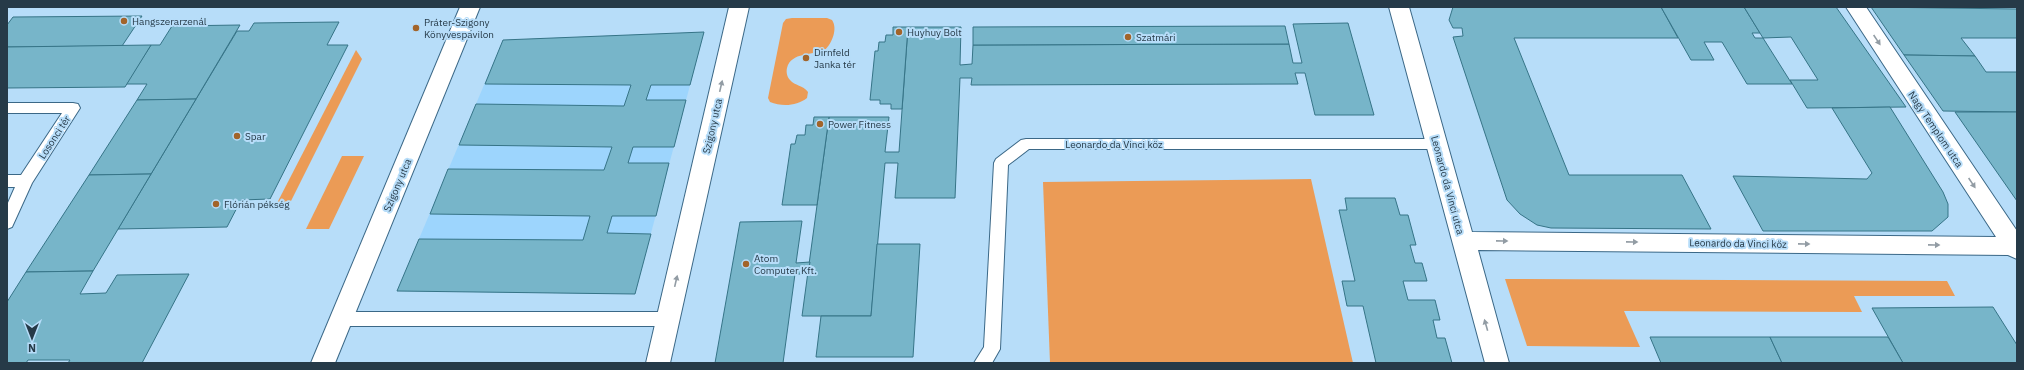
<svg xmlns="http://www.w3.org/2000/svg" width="2024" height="370" viewBox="0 0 2024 370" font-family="'IBM Plex Sans',sans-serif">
  <rect width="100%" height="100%" fill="#b7ddf9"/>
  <polygon fill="#9dd5fd" points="704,32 635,294 397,291 503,40"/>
  <g fill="#eb9b56">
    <path d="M792,18H827L832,20C838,29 832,43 825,50C813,55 791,52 787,68C786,72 787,77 790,80C795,86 803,85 808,92L807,98C797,106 782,107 770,102L768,98L783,23L786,19Z"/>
    <polygon points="356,50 362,59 288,207 275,207"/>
    <polygon points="342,156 364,156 329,229 306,229"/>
    <polygon points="1311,179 1353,363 1050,363 1043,182"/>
    <polygon points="1505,279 1947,281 1955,296 1854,296 1862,312 1624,311 1640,347 1527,346"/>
  </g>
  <g fill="#77b5c9" stroke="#367487">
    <polygon points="1453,7 1661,7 1678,38 1514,38 1569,175 1682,175 1711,229 1551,228 1537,225 1520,214 1507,200 1453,37 1463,36 1462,28 1453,28 1449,20"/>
    <polygon points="1661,7 1744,7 1760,33 1752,33 1755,38 1763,38 1792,84 1747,84 1722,42 1704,42 1714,60 1691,60"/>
    <polygon points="1744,7 1836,7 1906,107 1807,108 1790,80 1818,80 1791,37 1763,38"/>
    <polygon points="1871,7 2017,9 2017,38 1961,38 1975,56 1904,55"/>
    <polygon points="142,16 122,46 7,47 7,25 13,17"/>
    <polygon points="339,22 327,45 348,45 270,199 241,200 227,227 118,229 237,31 249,31 254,23"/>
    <polygon points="1348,23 1374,115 1315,115 1305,73 1295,73 1298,84 971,85 972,78 960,78 955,198 895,198 898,163 885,163 871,316 802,316 829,117 889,117 885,152 899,152 908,27 961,27 960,65 972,64 973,45 1289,44 1293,63 1302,63 1293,24"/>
    <polygon points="240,25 196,99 137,100 147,84 126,84 151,45 160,45 172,26"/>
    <polygon points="1285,26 1289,44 973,45 973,27"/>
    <polygon points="893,27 908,27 902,109 891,109 891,104 880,104 880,100 870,100 875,51 878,51 879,42 885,42 886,35 893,35"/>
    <polygon points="704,32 690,85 651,85 646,100 686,100 674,147 633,147 628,163 669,163 656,216 612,216 607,233 651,234 635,294 397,291 419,239 583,240 590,216 430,214 448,169 604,170 612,147 459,145 476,104 624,106 631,85 485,84 503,40"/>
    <polygon points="151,45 125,87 7,88 7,47"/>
    <polygon points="1904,55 1975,56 1986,72 2017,72 2017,112 1943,111"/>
    <polygon points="196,99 151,174 89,175 137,100"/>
    <polygon points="1890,107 1943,192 1948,204 1948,217 1932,231 1763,231 1733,176 1867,179 1872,173 1832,108"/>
    <polygon points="1955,112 2017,112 2017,201"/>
    <polygon points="814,117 829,117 817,205 782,205 791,144 795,144 797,135 805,135 806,125 813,125"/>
    <polygon points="151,174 93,271 26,272 89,175"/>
    <polygon points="1345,198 1395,198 1400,215 1408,215 1416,245 1410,245 1415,263 1422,263 1427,281 1403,281 1408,300 1435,300 1440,320 1433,320 1437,338 1445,338 1452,363 1376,363 1363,306 1347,306 1342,281 1355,281 1339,210 1347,210"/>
    <polygon points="802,221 796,263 810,262 808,274 795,274 783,363 715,363 740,222"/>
    <polygon points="877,244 920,244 913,357 816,357 821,316 871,316"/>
    <polygon points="93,271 80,294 106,293 117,275 189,274 142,363 68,363 70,360 28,360 26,363 7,363 7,302 26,272"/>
    <polygon points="1993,307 2017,345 2017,363 1903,363 1872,308"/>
    <polygon points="1650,337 1770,337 1782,363 1661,363"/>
    <polygon points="1770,337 1888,337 1903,363 1782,363"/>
  </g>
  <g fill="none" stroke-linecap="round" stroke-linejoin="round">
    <defs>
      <g id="lane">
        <polygon points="7,103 73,103 78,104 80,108 32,183 12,227 7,229 7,205 15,187 7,187 7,175 21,175 62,113 7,113"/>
        <polygon points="1026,139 1437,139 1442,140 1444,144 1442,148 1437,149 1029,149 1008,165 1000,349 992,363 974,363 984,347 994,163 996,159 1021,140"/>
        <polygon points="341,312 667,312 673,314 675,319 673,324 667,326 341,326 335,324 333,319 335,314"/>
      </g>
      <g id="street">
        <polygon points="460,7 480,7 335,363 311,363"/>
        <polygon points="729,7 749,7 670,363 646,363"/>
        <polygon points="1389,7 1409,7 1472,232 1996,237 1846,7 1866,7 2017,231 2017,259 2008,255 1478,250 1509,363 1485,363"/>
      </g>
    </defs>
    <use href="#lane" stroke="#3b6887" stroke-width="2"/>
    <use href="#street" stroke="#3b6887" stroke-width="2"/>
    <use href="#lane" fill="#fff" fill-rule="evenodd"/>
    <use href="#street" fill="#fff" fill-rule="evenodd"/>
  </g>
  <defs><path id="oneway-solid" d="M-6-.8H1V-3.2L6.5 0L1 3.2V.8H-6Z"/></defs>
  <g fill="#929ca4">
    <use href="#oneway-solid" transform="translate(1877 40) rotate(56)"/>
    <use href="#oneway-solid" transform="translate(721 86) rotate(-77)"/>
    <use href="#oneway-solid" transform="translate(1972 183) rotate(56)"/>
    <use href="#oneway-solid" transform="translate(1502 241) rotate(1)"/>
    <use href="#oneway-solid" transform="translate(1632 242) rotate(1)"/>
    <use href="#oneway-solid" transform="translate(1804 244) rotate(1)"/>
    <use href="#oneway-solid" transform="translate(1934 245) rotate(1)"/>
    <use href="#oneway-solid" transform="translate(676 281) rotate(-77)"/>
    <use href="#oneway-solid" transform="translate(1486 325) rotate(-106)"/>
  </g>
  <g fill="#a2642a" stroke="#b7ddf9" stroke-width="1.5">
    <circle cx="124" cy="21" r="4"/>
    <circle cx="416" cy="28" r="4"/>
    <circle cx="899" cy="32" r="4"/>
    <circle cx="1128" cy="37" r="4"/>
    <circle cx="806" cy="58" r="4"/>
    <circle cx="820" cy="124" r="4"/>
    <circle cx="237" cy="136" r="4"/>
    <circle cx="216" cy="204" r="4"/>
    <circle cx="746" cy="264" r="4"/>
  </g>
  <g text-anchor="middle" stroke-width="4" stroke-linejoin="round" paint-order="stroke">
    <g font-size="10" fill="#263a48" stroke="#b7ddf9" text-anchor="start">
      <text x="132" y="25">Hangszerarzenál</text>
      <text x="424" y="26">Práter-Szigony<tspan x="424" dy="12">Könyvespavilon</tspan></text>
      <text x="907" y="36">Huyhuy Bolt</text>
      <text x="1136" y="41">Szatmári</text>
      <text x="814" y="56">Dirnfeld<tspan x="814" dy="12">Janka tér</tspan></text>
      <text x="828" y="128">Power Fitness</text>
      <text x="245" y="140">Spar</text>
      <text x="224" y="208">Flórián pékség</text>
      <text x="754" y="262">Atom<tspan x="754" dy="12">Computer Kft.</tspan></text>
    </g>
    <g font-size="10" fill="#263a48" stroke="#b7ddf9">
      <text transform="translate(712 126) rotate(-77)" y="4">Szigony utca</text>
      <text transform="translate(1936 129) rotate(56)" y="4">Nagy Templom utca</text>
      <text transform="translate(54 137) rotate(-57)" y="4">Losonci tér</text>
      <text x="1114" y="148">Leonardo da Vinci köz</text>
      <text transform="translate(397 185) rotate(-67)" y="4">Szigony utca</text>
      <text transform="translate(1448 185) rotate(75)" y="4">Leonardo da Vinci utca</text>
      <text transform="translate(1738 243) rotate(1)" y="4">Leonardo da Vinci köz</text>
    </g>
  </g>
  <rect width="2024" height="370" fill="none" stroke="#263a48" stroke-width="16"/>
  <g transform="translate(32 338) rotate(180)" stroke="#b7ddf9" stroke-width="3" paint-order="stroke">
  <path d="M0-3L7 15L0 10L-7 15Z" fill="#263a48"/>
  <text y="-6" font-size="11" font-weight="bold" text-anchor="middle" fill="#263a48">N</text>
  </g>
</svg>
